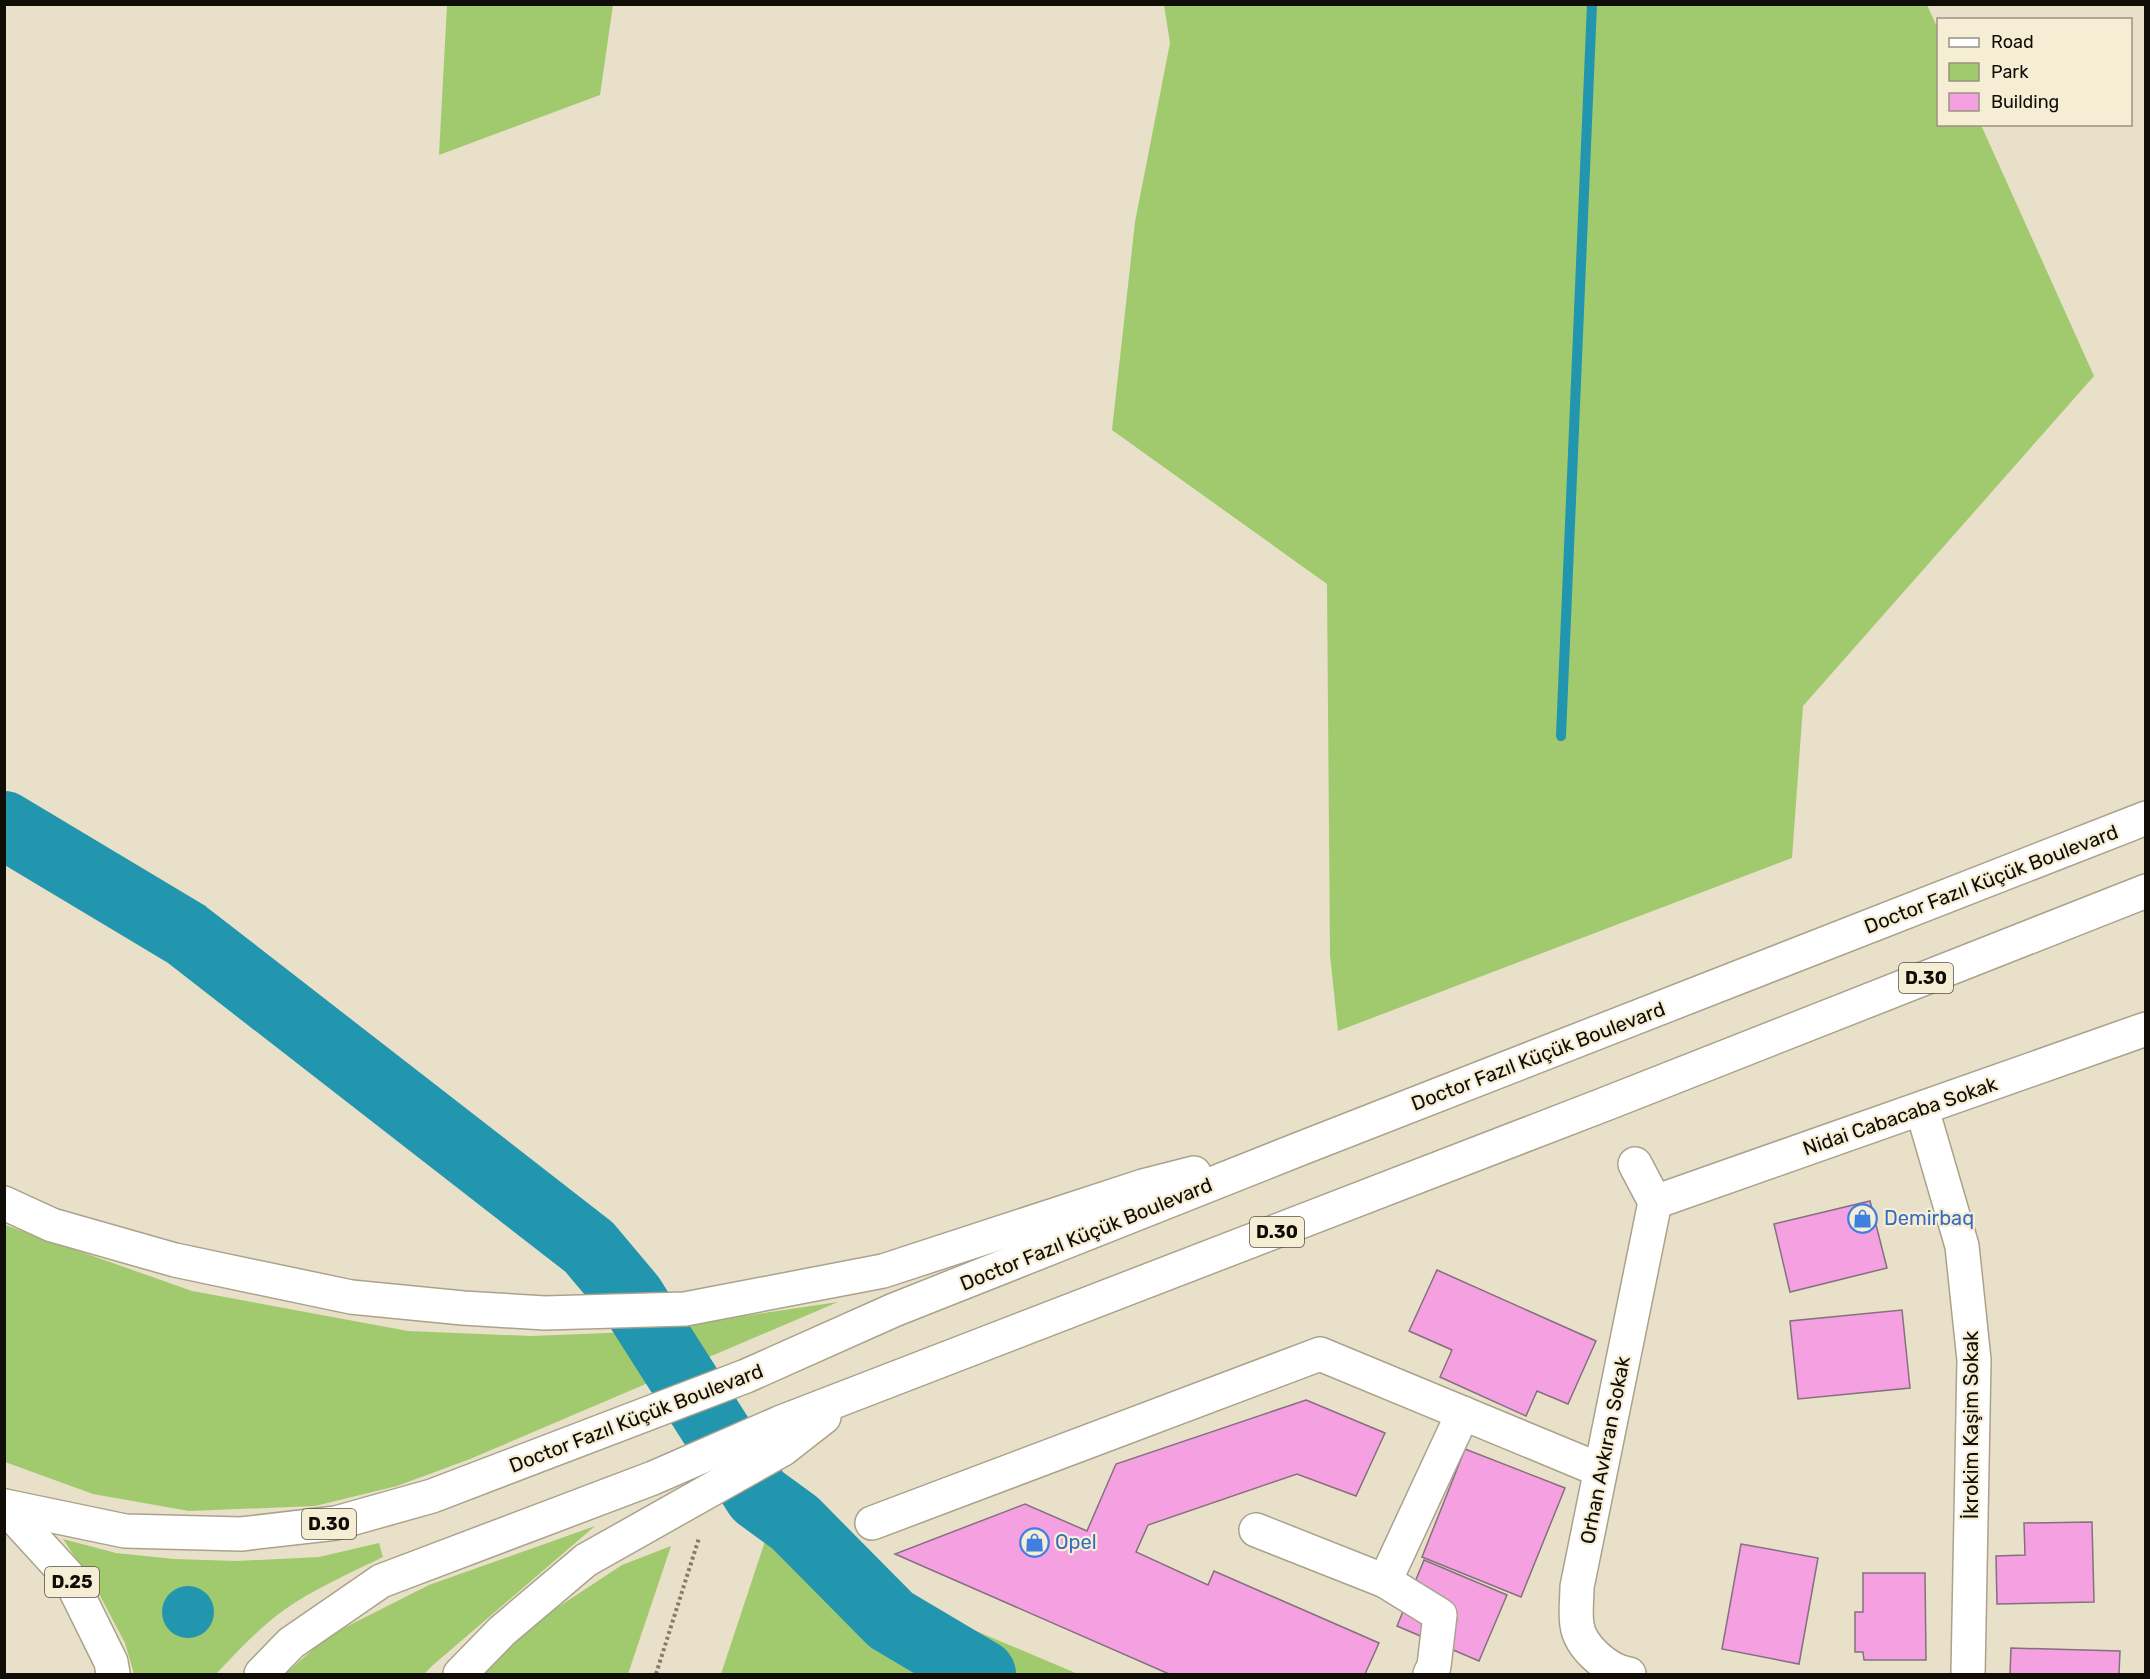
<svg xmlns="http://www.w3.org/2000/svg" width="2150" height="1679" viewBox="0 0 2150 1679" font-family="Rubik,sans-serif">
  <rect width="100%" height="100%" fill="#e8e0c8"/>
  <g fill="#a1c96e">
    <polygon points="447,5 613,5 600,95 439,155"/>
    <polygon points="1164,5 1927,5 1938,29 1938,124 1981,125 2094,376 1803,706 1792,858 1338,1031 1330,955 1327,584 1112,430 1135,222 1170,43"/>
    <polygon points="5,1225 192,1291 408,1331 531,1336 634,1332 838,1302 470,1459 397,1486 315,1506 189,1511 93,1494 5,1462"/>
    <polygon points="781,1493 917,1606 1078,1674 721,1674"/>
    <polygon points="595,1526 433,1665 424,1674 285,1674 328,1636 429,1585"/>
    <path d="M63,1539L116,1553L174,1559L237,1561L319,1557L379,1543L383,1557C350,1573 314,1589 284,1610C259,1628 237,1652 216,1674H134L125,1643L97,1590Z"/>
    <polygon points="671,1546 628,1674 465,1674 476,1661 622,1565"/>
  </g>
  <circle fill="#2295af" cx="188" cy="1612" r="26"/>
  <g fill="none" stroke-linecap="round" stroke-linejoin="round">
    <polyline stroke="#2295af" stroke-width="10" points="1561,736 1592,4"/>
    <polyline stroke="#2295af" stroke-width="68" points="4,825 186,934 589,1247 631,1297 758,1496 795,1523 891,1620 982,1674"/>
  </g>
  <g fill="#f5a0e1" stroke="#84707e" stroke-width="1.5">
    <polygon points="1870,1201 1887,1268 1790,1292 1774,1224"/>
    <polygon points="1437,1270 1596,1341 1568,1404 1537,1391 1526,1416 1440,1377 1452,1350 1409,1331"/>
    <polygon points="1902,1310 1910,1388 1798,1399 1790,1321"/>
    <polygon points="1306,1400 1385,1433 1356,1496 1297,1474 1148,1525 1136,1552 1208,1585 1214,1571 1379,1643 1365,1674 1169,1674 895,1554 1025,1504 1087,1531 1116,1464"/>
    <polygon points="1465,1449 1565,1488 1521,1597 1422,1557"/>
    <polygon points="2092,1522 2094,1602 1997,1604 1996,1556 2025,1555 2024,1523"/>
    <polygon points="1741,1544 1818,1558 1799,1664 1722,1649"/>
    <polygon points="1424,1560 1507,1595 1479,1661 1397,1626"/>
    <polygon points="1863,1573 1925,1573 1926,1660 1864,1660 1863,1652 1855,1652 1855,1612 1863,1612"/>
    <polygon points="2011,1648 2120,1651 2119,1674 2010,1674"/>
  </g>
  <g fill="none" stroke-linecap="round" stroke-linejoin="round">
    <defs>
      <g id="minor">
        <polyline points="1922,1109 1962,1246 1974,1360 1968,1674"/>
        <polyline points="1635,1164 1655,1202"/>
        <polyline points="1655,1202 2146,1029"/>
        <polyline points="872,1523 1320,1354 1600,1470"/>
        <polyline points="1256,1530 1385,1581 1440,1615 1434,1666 1430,1674"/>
        <polyline points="1385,1581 1463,1413"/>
        <path d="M1629,1674C1608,1671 1580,1647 1577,1625C1575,1613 1577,1599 1577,1587L1655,1202"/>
      </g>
      <g id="highway">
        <polyline points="4,1203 52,1225 175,1260 351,1297 463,1308 545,1313 685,1309 883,1271 1143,1186 1194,1173"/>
        <polyline points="4,1506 69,1577 111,1662 113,1674"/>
        <polyline points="5,1506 125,1531 241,1534 336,1523 432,1496 746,1376 894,1310 1302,1148 2146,818"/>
        <polyline points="261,1674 291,1643 381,1581 653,1478 779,1423 1608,1103 2146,891"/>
        <polyline points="460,1674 502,1631 586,1560 783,1449 824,1417"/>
      </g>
    </defs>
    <use href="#minor" stroke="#aaa28b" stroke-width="36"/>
    <use href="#highway" stroke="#aaa28b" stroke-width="36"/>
    <polyline stroke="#827d6d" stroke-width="4" stroke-dasharray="3 3" stroke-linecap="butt" points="656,1674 699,1538"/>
    <use href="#minor" stroke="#fff" stroke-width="33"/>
    <use href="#highway" stroke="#fff" stroke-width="33"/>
  </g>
  <defs>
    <symbol id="shop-ring" viewBox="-11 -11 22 22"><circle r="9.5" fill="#f6edd5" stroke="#3f7fe0" stroke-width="1.5"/><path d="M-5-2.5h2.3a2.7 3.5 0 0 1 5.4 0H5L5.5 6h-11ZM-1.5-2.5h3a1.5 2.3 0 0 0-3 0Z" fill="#3f7fe0"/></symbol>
  </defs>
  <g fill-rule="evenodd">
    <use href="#shop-ring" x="1846" y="1202" width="33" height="33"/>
    <use href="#shop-ring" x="1018" y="1526" width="33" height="33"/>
  </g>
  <g text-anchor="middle" stroke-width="4.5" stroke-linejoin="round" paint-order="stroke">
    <g fill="#f6edd5" stroke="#555044" stroke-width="1.5">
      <rect x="1899" y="963" width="54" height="30" rx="4.5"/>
      <rect x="1250" y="1217" width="54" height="30" rx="4.5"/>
      <rect x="302" y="1509" width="54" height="30" rx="4.5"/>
      <rect x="45" y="1567" width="54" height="30" rx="4.5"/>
    </g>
    <g font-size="18" font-weight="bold" fill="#100d06">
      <text x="1926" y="984">D.30</text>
      <text x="1277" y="1238">D.30</text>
      <text x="329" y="1530">D.30</text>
      <text x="72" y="1588">D.25</text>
    </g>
    <g font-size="20" fill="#100d06" stroke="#f6edd5">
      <text transform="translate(1991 879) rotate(-21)" y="7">Doctor Fazıl Küçük Boulevard</text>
      <text transform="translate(1538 1056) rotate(-21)" y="7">Doctor Fazıl Küçük Boulevard</text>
      <text transform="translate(1900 1116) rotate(-19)" y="7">Nidai Cabacaba Sokak</text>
      <text transform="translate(1086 1234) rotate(-22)" y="7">Doctor Fazıl Küçük Boulevard</text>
      <text transform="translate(636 1418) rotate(-21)" y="7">Doctor Fazıl Küçük Boulevard</text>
      <text transform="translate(1971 1425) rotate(-90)" y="7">İkrokim Kaşim Sokak</text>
      <text transform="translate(1605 1450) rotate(-79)" y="7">Orhan Avkıran Sokak</text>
    </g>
    <g font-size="20" fill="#366cbe" stroke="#f6edd5" text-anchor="start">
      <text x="1884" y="1225">Demirbaq</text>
      <text x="1055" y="1549">Opel</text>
    </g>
  </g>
  <rect width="2150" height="1679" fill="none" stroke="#100d06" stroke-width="12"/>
  <rect x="1937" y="18" width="195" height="108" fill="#f6edd5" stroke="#9a9382" stroke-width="1.5"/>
  <rect x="1949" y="38" width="30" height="9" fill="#ffffff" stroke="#9a9382" stroke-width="1.5"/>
  <text x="1991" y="48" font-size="18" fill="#100d06">Road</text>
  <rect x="1949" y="63" width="30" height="18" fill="#a1c96e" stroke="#9a9382" stroke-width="1.5"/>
  <text x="1991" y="78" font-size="18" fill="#100d06">Park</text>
  <rect x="1949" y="93" width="30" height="18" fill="#f5a0e1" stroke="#9a9382" stroke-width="1.5"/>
  <text x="1991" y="108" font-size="18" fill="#100d06">Building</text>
</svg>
